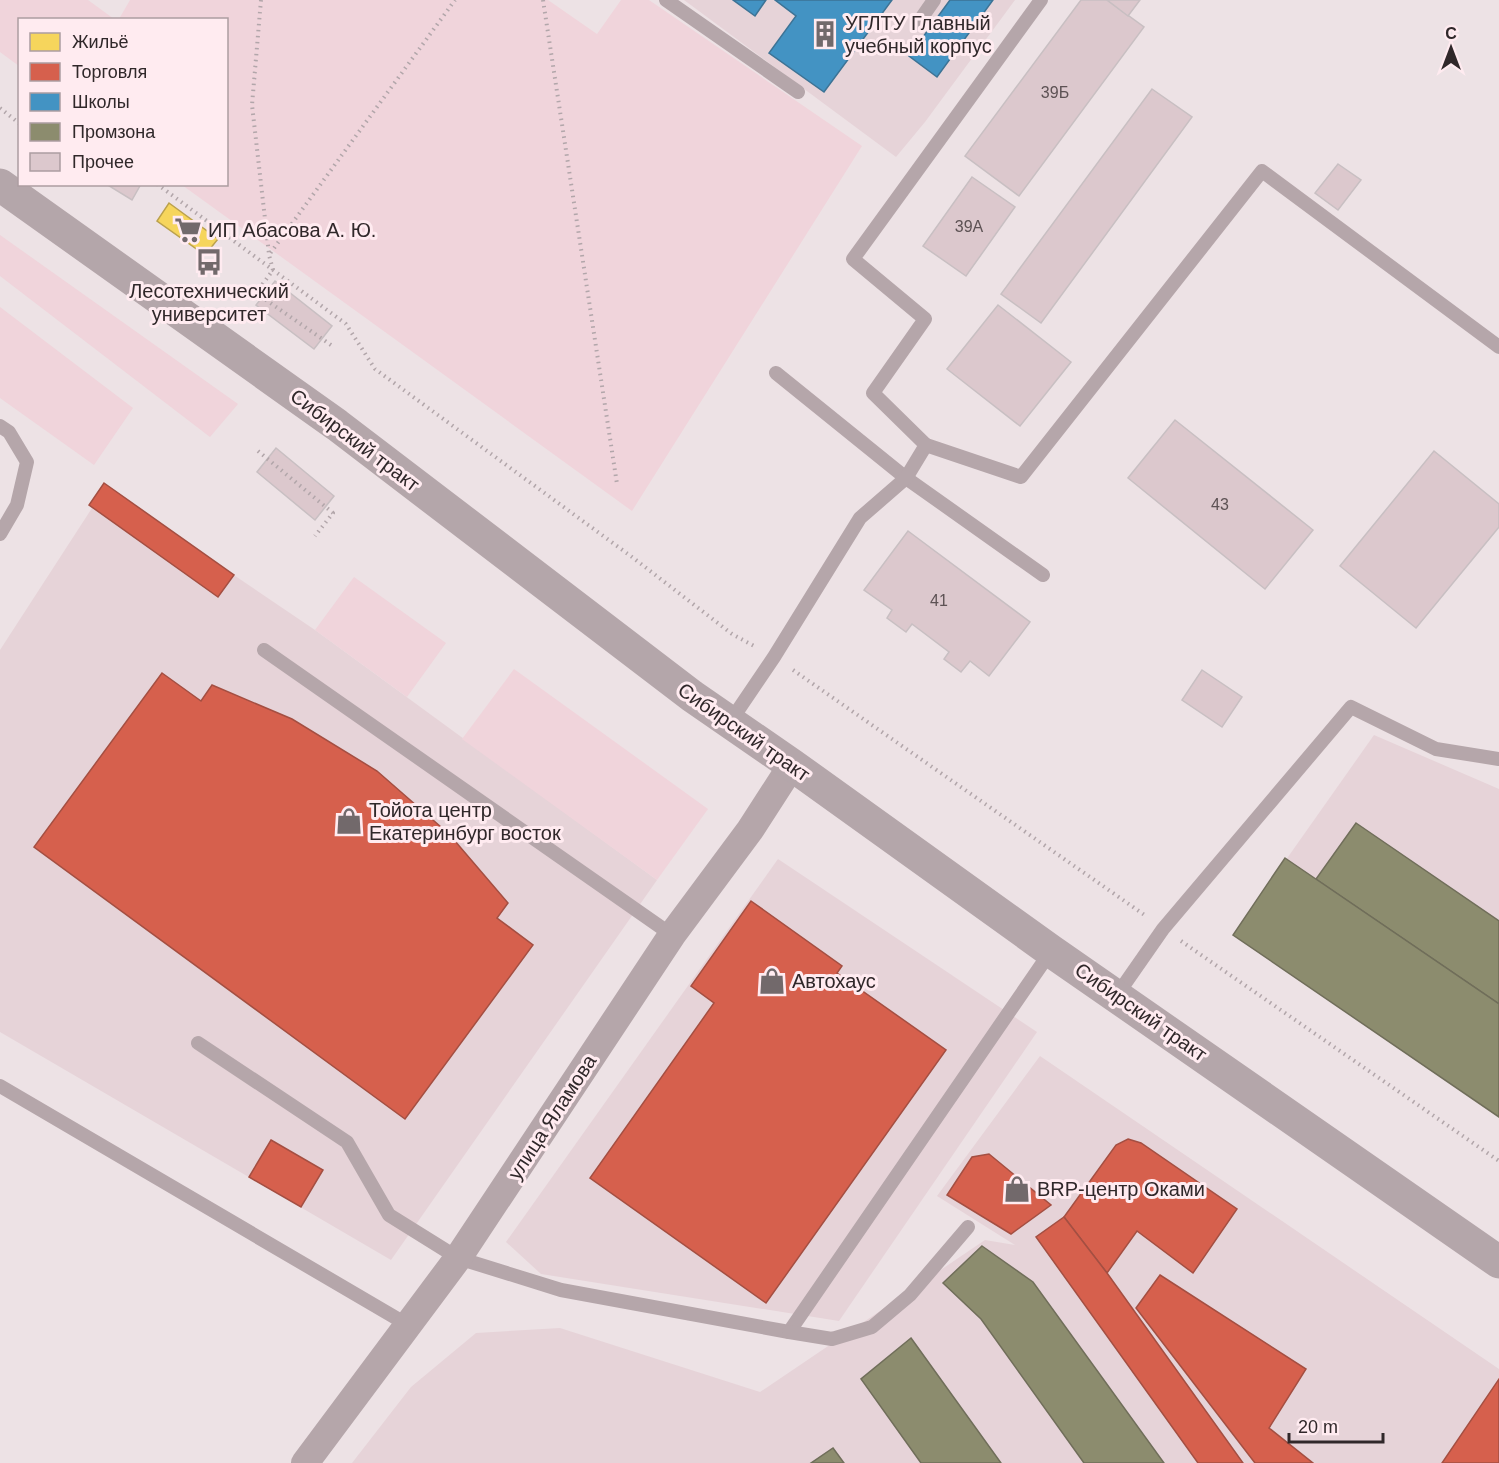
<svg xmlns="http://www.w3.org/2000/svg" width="1499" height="1463" viewBox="0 0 1499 1463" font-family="Arial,sans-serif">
  <rect width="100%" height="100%" fill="#ede2e5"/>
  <g fill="#e6d3d8">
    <polygon points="684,0 1015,0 925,122 896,157"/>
    <polygon points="105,488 315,630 657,880 391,1260 0,1032 0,650"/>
    <polygon points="1374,735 1499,789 1499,1117 1233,935"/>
    <polygon points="778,859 1037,1032 839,1321 541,1274 506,1242"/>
    <polygon points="1040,1056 1499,1369 1499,1463 352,1463 411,1387 476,1333 560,1328 760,1392 985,1240 1015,1245 937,1196"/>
  </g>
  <g fill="#f0d4db">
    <polygon points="0,0 88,0 114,19 20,20 19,66 0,52"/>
    <polygon points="130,0 548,0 597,34 621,0 649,0 862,146 632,511 182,185 226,184 226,20 119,19"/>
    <polygon points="0,235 238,404 210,437 0,276"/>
    <polygon points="0,307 133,408 94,465 0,398"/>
    <polygon points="354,577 446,643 407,697 315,630"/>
    <polygon points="514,669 708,809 657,880 462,739"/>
  </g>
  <polygon fill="#f6d55c" stroke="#bba14d" stroke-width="1.5" points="169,203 218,239 205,255 157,221"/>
  <g fill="#d6604d" stroke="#a44f42" stroke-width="1.5">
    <polygon points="104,483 234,575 218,597 89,505"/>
    <polygon points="162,673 201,701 212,685 292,719 377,771 449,834 508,903 497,918 533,945 405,1119 34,847"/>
    <polygon points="751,901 842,966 837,973 946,1050 766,1303 590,1178 714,1003 691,986"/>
    <polygon points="1128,1139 1141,1143 1237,1209 1193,1273 1137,1231 1107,1273 1064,1217 1116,1145"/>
    <polygon points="271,1140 323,1170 301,1207 249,1177"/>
    <polygon points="989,1154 1051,1205 1011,1234 947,1195 972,1157"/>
    <polygon points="1064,1217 1107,1273 1243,1463 1198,1463 1036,1237"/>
    <polygon points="1160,1275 1306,1369 1269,1428 1313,1463 1255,1463 1136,1308"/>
    <polygon points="1499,1379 1499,1463 1442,1463"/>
  </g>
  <g fill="#4393c3" stroke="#3d7395" stroke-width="1.5">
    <polygon points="733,0 766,0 755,16"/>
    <polygon points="775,0 892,0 824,92 769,53 796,16"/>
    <polygon points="950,0 993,0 937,77 909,56"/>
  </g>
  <g fill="#8c8c6e" stroke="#706e5a" stroke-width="1.5">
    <polygon points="1356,823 1499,921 1499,1004 1316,879"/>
    <polygon points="1285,858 1499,1004 1499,1117 1233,935"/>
    <polygon points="982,1246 1033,1282 1164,1463 1084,1463 981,1319 943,1283"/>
    <polygon points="911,1338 1001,1463 921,1463 861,1379"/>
    <polygon points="833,1448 844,1463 811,1463"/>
  </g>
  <g fill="#dcc8cd" stroke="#c8bfc2" stroke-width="1.5">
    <polygon points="1081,0 1107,0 1144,27 1019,196 965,156"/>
    <polygon points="1107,0 1140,0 1128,16"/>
    <polygon points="1152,89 1192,117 1041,323 1001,294"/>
    <polygon points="1338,164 1361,180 1338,210 1315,193"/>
    <polygon points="972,177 1015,207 966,276 923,246"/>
    <polygon points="106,184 141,184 132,200"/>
    <polygon points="275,281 332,326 314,349 256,305"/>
    <polygon points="998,305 1071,362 1020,426 947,369"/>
    <polygon points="1175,420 1313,530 1265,589 1128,478"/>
    <polygon points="276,448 334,496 315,520 257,472"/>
    <polygon points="1434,451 1499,504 1499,527 1416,628 1340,566"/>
    <polygon points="908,531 1030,622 989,676 970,661 961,672 944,659 949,652 912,624 906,632 887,618 892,610 864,590"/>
    <polygon points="1202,670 1242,697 1222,727 1182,700"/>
  </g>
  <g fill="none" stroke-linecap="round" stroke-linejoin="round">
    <g stroke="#b2a6aa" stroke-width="4" stroke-dasharray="1.5 4.5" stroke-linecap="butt">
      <polyline points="261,0 252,105 269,254"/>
      <polyline points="543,0 617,484"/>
      <polyline points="0,108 20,124"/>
      <polyline points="157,184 346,324 375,369 632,557 732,634 756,647"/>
      <polyline points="331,345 256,293 273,270 269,255 455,0"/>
      <polyline points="258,451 333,513 315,536"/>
      <polyline points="793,670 1146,916"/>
      <polyline points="1181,941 1499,1161"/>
    </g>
    <g stroke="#b5a6aa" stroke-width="14">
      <polyline points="666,0 798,92"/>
      <polyline points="918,23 934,0"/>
      <polyline points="776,373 906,478 1043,575"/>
      <polyline points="0,426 9,432 27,462 17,505 0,534"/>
      <polyline points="926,445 1021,477 1262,171 1499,347"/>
      <polyline points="264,650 672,935"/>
      <polyline points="730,722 774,657 860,518 906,478 926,445 873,393 925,319 853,259 1041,0"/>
      <polyline points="1117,995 1163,929 1351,707 1436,749 1499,759"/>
      <polyline points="198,1043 347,1142 389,1215 458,1258 561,1290 789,1332 1051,951"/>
      <polyline points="0,1086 408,1325"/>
      <polyline points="789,1332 832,1339 872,1327 910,1295 968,1227"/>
    </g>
    <polyline stroke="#b5a6aa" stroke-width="28" points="305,1463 458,1258 672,935 750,830 792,765"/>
    <polyline stroke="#b4a6aa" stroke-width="33" points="0,185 337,425 692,696 792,765 1051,951 1499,1262"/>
  </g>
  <defs>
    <symbol id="building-bare" viewBox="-9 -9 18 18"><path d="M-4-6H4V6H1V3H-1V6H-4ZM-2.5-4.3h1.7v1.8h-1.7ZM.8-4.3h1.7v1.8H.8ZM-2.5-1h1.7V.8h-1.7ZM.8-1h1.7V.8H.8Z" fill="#72696b" stroke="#ffebf0" stroke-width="2.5" paint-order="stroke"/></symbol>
    <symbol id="supermarket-bare" viewBox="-9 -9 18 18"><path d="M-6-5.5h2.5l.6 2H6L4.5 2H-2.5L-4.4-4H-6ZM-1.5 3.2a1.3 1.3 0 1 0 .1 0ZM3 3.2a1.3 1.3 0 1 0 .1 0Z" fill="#72696b" stroke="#ffebf0" stroke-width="2.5" paint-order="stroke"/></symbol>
    <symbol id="bus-bare" viewBox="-9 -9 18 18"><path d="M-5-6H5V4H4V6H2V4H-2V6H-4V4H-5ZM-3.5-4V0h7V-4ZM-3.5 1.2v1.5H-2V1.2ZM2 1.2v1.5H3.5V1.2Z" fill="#72696b" stroke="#ffebf0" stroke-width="2.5" paint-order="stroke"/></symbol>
    <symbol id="shop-bare" viewBox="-9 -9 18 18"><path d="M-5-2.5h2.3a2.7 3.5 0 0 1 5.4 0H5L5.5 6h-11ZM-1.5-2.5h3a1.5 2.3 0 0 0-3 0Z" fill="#72696b" stroke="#ffebf0" stroke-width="2.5" paint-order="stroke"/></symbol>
  </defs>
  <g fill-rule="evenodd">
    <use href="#building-bare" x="806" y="15" width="38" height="38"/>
    <use href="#supermarket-bare" x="169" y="211" width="38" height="38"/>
    <use href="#bus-bare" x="190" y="243" width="38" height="38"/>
    <use href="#shop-bare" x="330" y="802" width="38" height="38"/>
    <use href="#shop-bare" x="753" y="962" width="38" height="38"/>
    <use href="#shop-bare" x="998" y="1170" width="38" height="38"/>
  </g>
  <g text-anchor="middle" stroke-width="6" stroke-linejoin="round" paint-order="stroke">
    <g font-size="16" fill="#5d5254">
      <text x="1055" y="98">39Б</text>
      <text x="969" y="232">39А</text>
      <text x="1220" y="510">43</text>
      <text x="939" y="606">41</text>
    </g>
    <g font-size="20" fill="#30282a" stroke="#ffebf0" text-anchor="start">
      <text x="845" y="30">УГЛТУ Главный<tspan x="845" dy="23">учебный корпус</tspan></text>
      <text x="208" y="237">ИП Абасова А. Ю.</text>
      <text x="209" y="298" text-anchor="middle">Лесотехнический<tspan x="209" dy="23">университет</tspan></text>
      <text x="369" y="817">Тойота центр<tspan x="369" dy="23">Екатеринбург восток</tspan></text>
      <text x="792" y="988">Автохаус</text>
      <text x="1037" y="1196">BRP-центр Оками</text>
    </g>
    <g font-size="20" fill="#30282a" stroke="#ffebf0">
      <text transform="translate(355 440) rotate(37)" y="7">Сибирский тракт</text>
      <text transform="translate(744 732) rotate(35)" y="7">Сибирский тракт</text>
      <text transform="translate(1141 1012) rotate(35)" y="7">Сибирский тракт</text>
      <text transform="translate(552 1117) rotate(-57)" y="7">улица Яламова</text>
    </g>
  </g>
  <rect x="18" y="18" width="210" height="168" fill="#ffebf0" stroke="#ac9da1" stroke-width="1.5"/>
  <rect x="30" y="33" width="30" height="18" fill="#f6d55c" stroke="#ac9da1" stroke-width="1.5"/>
  <text x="72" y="48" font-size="18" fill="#30282a">Жильё</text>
  <rect x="30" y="63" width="30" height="18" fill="#d6604d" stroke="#ac9da1" stroke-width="1.5"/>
  <text x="72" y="78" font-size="18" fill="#30282a">Торговля</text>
  <rect x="30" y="93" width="30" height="18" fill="#4393c3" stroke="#ac9da1" stroke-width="1.5"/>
  <text x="72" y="108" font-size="18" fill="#30282a">Школы</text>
  <rect x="30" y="123" width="30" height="18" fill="#8c8c6e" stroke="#ac9da1" stroke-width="1.5"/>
  <text x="72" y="138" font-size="18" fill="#30282a">Промзона</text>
  <rect x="30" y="153" width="30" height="18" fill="#dcc8cd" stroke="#ac9da1" stroke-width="1.5"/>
  <text x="72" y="168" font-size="18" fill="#30282a">Прочее</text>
  <g transform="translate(1451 48)" stroke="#ffebf0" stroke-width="4.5" paint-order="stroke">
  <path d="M0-4.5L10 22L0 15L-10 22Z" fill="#30282a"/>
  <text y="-9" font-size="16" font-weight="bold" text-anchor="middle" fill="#30282a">С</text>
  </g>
  <path d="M1289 1433v9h94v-9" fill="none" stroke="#30282a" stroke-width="3"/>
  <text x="1298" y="1433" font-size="18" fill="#30282a" stroke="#ffebf0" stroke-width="4.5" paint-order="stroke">20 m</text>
</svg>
